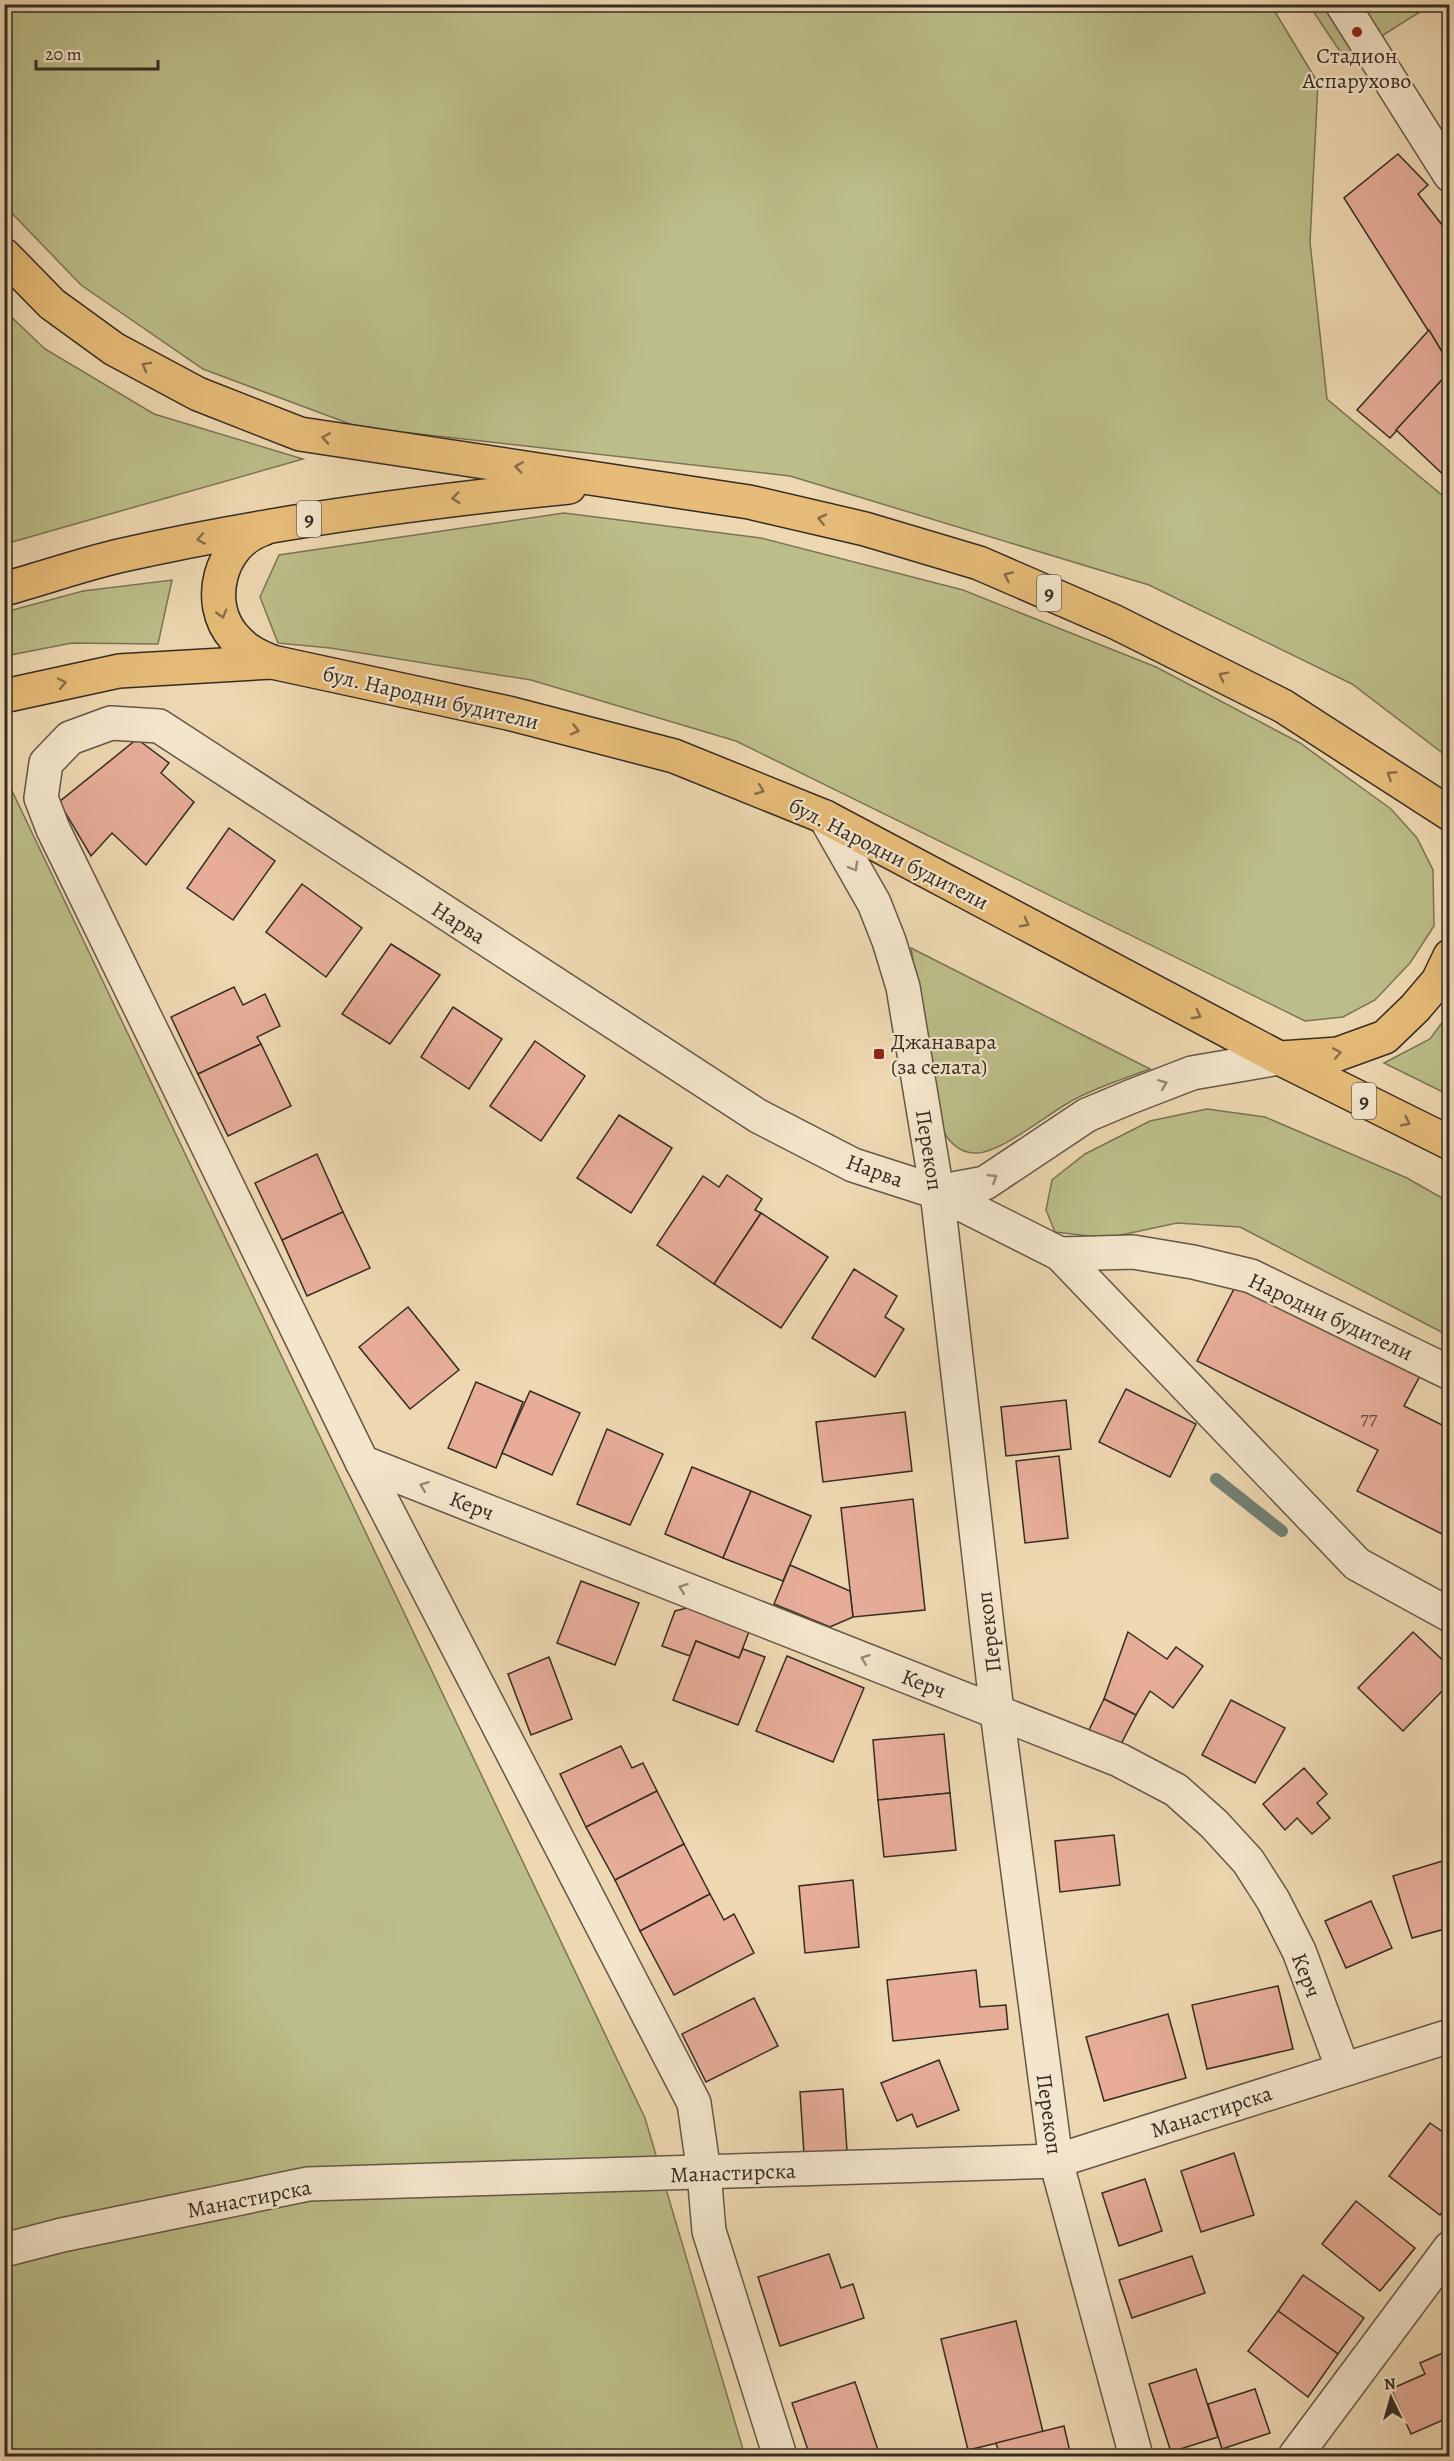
<svg xmlns="http://www.w3.org/2000/svg" width="1454" height="2461" viewBox="0 0 1454 2461" font-family="Alegreya,serif">
  <rect width="100%" height="100%" fill="#eed8b1"/>
  <filter id="stains"><feTurbulence type="fractalNoise" baseFrequency=".00333" numOctaves="4"/><feColorMatrix values="0 0 0 0 .2 0 0 0 0 .09 0 0 0 0 .02 0 0 0 .5 -.17"/></filter>
  <radialGradient id="worn" r=".72"><stop offset=".6" stop-color="#630" stop-opacity="0"/><stop offset="1" stop-color="#630" stop-opacity=".3"/></radialGradient>
  <g fill="#bcbe89" stroke="#797556" stroke-width="1.5">
    <polygon points="5,5 1271,5 1318,83 1310,242 1327,399 1449,501 1449,758 1352,684 1149,585 790,476 358,427 203,369 81,285 5,206"/>
    <polygon points="1309,5 1431,5 1345,59"/>
    <polygon points="4,310 45,349 154,414 303,459 5,544"/>
    <polygon points="564,513 761,538 963,590 1156,667 1300,743 1391,809 1417,838 1433,870 1434,926 1410,963 1375,1000 1343,1017 1305,1021 736,741 531,680 330,648 278,643 260,597 279,555"/>
    <polygon points="172,580 158,644 72,643 5,656 5,612 83,591"/>
    <polygon points="4,774 645,2118 745,2456 5,2456"/>
    <path d="M911,948L1150,1069C1126,1078 1100,1086 1077,1098C1052,1110 1002,1153 977,1153C959,1154 946,1140 940,1124Z"/>
    <polygon points="1449,1013 1449,1095 1384,1063 1430,1039"/>
    <polygon points="1207,1109 1265,1117 1407,1178 1449,1202 1449,1336 1240,1227 1177,1223 1107,1238 1055,1232 1046,1210 1052,1180 1085,1154 1150,1121"/>
  </g>
  <g fill="none" stroke-linecap="round" stroke-linejoin="round">
    <polyline stroke="#718176" stroke-width="12" points="1216,1479 1282,1531"/>
  </g>
  <g fill="#e7ad99" stroke="#362c24" stroke-width="1.5">
    <polygon points="1398,154 1428,185 1418,194 1450,235 1450,350 1443,354 1344,198"/>
    <polygon points="1429,330 1450,365 1450,371 1390,438 1357,410"/>
    <polygon points="1450,371 1450,481 1396,430"/>
    <polygon points="137,739 169,763 161,773 194,802 146,865 112,833 91,856 59,802"/>
    <polygon points="229,828 275,861 233,920 187,888"/>
    <polygon points="302,884 362,928 326,977 266,932"/>
    <polygon points="391,944 440,975 390,1044 342,1014"/>
    <polygon points="234,987 243,1005 265,994 280,1026 257,1037 261,1044 198,1074 171,1017"/>
    <polygon points="453,1007 502,1039 469,1089 421,1057"/>
    <polygon points="535,1041 585,1076 541,1141 490,1106"/>
    <polygon points="261,1044 291,1106 228,1136 198,1074"/>
    <polygon points="619,1115 672,1148 631,1213 577,1178"/>
    <polygon points="317,1154 343,1212 282,1240 255,1183"/>
    <polygon points="727,1175 762,1199 755,1210 761,1213 714,1284 657,1245 703,1176 719,1187"/>
    <polygon points="343,1212 370,1268 307,1296 282,1240"/>
    <polygon points="761,1213 828,1257 781,1328 714,1284"/>
    <polygon points="854,1269 897,1296 885,1317 904,1329 875,1377 812,1338"/>
    <polygon points="1236,1285 1421,1374 1404,1406 1450,1429 1450,1538 1357,1491 1378,1450 1197,1361"/>
    <polygon points="408,1307 459,1370 410,1409 359,1347"/>
    <polygon points="476,1382 523,1402 496,1468 448,1448"/>
    <polygon points="1126,1389 1196,1424 1170,1477 1099,1442"/>
    <polygon points="530,1391 580,1413 552,1475 502,1453"/>
    <polygon points="1066,1400 1071,1449 1006,1456 1001,1407"/>
    <polygon points="905,1412 912,1471 823,1482 816,1422"/>
    <polygon points="607,1429 663,1454 630,1525 577,1504"/>
    <polygon points="1059,1456 1068,1538 1025,1543 1016,1461"/>
    <polygon points="692,1467 751,1491 723,1558 665,1534"/>
    <polygon points="751,1491 811,1516 783,1581 723,1558"/>
    <polygon points="913,1499 925,1610 853,1617 841,1508"/>
    <polygon points="790,1565 850,1591 853,1617 830,1627 774,1604"/>
    <polygon points="581,1581 639,1603 615,1665 557,1643"/>
    <polygon points="691,1607 750,1629 739,1658 696,1641 690,1656 662,1646 675,1611"/>
    <polygon points="1128,1632 1167,1659 1176,1647 1203,1666 1173,1708 1150,1691 1136,1715 1104,1699"/>
    <polygon points="1413,1632 1450,1667 1450,1683 1403,1731 1358,1688"/>
    <polygon points="696,1641 739,1658 743,1649 765,1657 738,1725 673,1700"/>
    <polygon points="787,1656 864,1688 833,1762 756,1731"/>
    <polygon points="549,1657 572,1719 531,1735 508,1674"/>
    <polygon points="1104,1699 1136,1715 1119,1748 1088,1732"/>
    <polygon points="1231,1700 1285,1728 1255,1783 1202,1755"/>
    <polygon points="944,1734 950,1793 878,1800 873,1740"/>
    <polygon points="621,1746 632,1768 643,1763 657,1791 586,1827 560,1774"/>
    <polygon points="1304,1768 1327,1794 1317,1803 1330,1818 1312,1834 1297,1818 1285,1830 1263,1804"/>
    <polygon points="657,1791 684,1844 615,1880 586,1827"/>
    <polygon points="950,1793 956,1850 884,1857 878,1800"/>
    <polygon points="1114,1835 1120,1885 1060,1892 1055,1841"/>
    <polygon points="684,1844 710,1894 640,1931 615,1880"/>
    <polygon points="1449,1859 1450,1945 1445,1929 1412,1938 1393,1876"/>
    <polygon points="853,1880 859,1947 805,1953 799,1886"/>
    <polygon points="710,1894 724,1920 734,1914 754,1953 674,1995 640,1931"/>
    <polygon points="1371,1901 1392,1948 1346,1968 1325,1921"/>
    <polygon points="976,1970 980,2007 1006,2005 1008,2029 893,2041 887,1980"/>
    <polygon points="1278,1986 1293,2049 1207,2069 1192,2005"/>
    <polygon points="754,1998 778,2046 706,2082 682,2034"/>
    <polygon points="1168,2014 1186,2078 1104,2101 1086,2037"/>
    <polygon points="939,2060 959,2110 917,2127 912,2114 897,2121 881,2083"/>
    <polygon points="843,2089 847,2151 804,2154 800,2092"/>
    <polygon points="1430,2123 1450,2137 1450,2203 1440,2215 1389,2176"/>
    <polygon points="1234,2153 1254,2215 1201,2232 1181,2171"/>
    <polygon points="1145,2179 1162,2231 1119,2246 1102,2193"/>
    <polygon points="1356,2201 1415,2248 1380,2291 1322,2244"/>
    <polygon points="829,2254 841,2288 853,2284 864,2318 780,2346 758,2277"/>
    <polygon points="1192,2256 1205,2293 1132,2318 1119,2280"/>
    <polygon points="1303,2275 1364,2318 1338,2354 1278,2311"/>
    <polygon points="1278,2311 1338,2354 1308,2397 1248,2351"/>
    <polygon points="1016,2321 1043,2432 968,2450 941,2339"/>
    <polygon points="1450,2350 1450,2417 1411,2434 1391,2389 1425,2374 1420,2363"/>
    <polygon points="1196,2369 1218,2437 1171,2452 1149,2384"/>
    <polygon points="855,2382 880,2456 810,2456 792,2403"/>
    <polygon points="1255,2389 1270,2433 1222,2449 1208,2404"/>
    <polygon points="1064,2426 1071,2456 1000,2456 996,2443"/>
  </g>
  <g fill="none" stroke-linecap="round" stroke-linejoin="round">
    <defs>
      <g id="minor">
        <polyline points="1342,4 1450,175"/>
        <polyline points="825,817 874,903 889,941 903,987 937,1192 997,1712 1056,2161 1136,2456"/>
        <polyline points="937,1192 985,1183 1087,1115 1130,1097 1192,1073 1279,1058"/>
        <polyline points="1060,1254 1357,1564 1450,1615"/>
        <polyline points="362,1462 1119,1760 1176,1790 1214,1824 1248,1861 1273,1900 1299,1951 1343,2069"/>
        <polyline points="4,2250 62,2235 308,2184 1056,2161 1450,2036"/>
        <polyline points="780,2456 709,2231 704,2173 694,2103 362,1462 53,829 41,798 46,763 70,738 111,723 159,726 758,1116 853,1165 937,1192 1060,1254 1133,1252 1193,1262 1251,1276 1450,1373"/>
        <polyline points="1295,2456 1450,2248"/>
      </g>
      <g id="major">
        <polyline points="4,255 52,304 114,349 198,394 300,434 749,502 865,529 979,563 1115,622 1283,706 1450,814"/>
        <path d="M263,529C220,543 204,603 234,637C245,650 257,656 272,662"/>
        <path d="M4,589C44,578 83,564 123,555C270,522 419,502 569,487"/>
        <polyline points="4,696 119,671 272,662 508,713 674,756 825,817 1279,1058 1450,1143"/>
        <polyline points="1281,1058 1338,1054 1385,1037 1415,1008 1438,981 1450,956"/>
      </g>
    </defs>
    <use href="#minor" stroke="#645747" stroke-width="36"/>
    <use href="#major" stroke="#362c24" stroke-width="36"/>
    <use href="#minor" stroke="#f4e6cc" stroke-width="33"/>
    <use href="#major" stroke="#e7bc78" stroke-width="33"/>
  </g>
  <defs><path id="oneway-chevron" d="M-2-3.5L2.5 0L-2 3.5" fill="none" stroke-width="1.6" stroke-linecap="round" stroke-linejoin="round" transform="scale(1.5)"/></defs>
  <g stroke="#866d4a">
    <use href="#oneway-chevron" transform="translate(146 366) rotate(-151)"/>
    <use href="#oneway-chevron" transform="translate(326 438) rotate(-171)"/>
    <use href="#oneway-chevron" transform="translate(519 467) rotate(-171)"/>
    <use href="#oneway-chevron" transform="translate(456 498) rotate(174)"/>
    <use href="#oneway-chevron" transform="translate(822 519) rotate(-167)"/>
    <use href="#oneway-chevron" transform="translate(201 539) rotate(169)"/>
    <use href="#oneway-chevron" transform="translate(1008 576) rotate(-156)"/>
    <use href="#oneway-chevron" transform="translate(222 614) rotate(74)"/>
    <use href="#oneway-chevron" transform="translate(1223 676) rotate(-153)"/>
    <use href="#oneway-chevron" transform="translate(62 683) rotate(-12)"/>
    <use href="#oneway-chevron" transform="translate(575 730) rotate(14)"/>
    <use href="#oneway-chevron" transform="translate(1391 775) rotate(-147)"/>
    <use href="#oneway-chevron" transform="translate(760 790) rotate(22)"/>
    <use href="#oneway-chevron" transform="translate(1025 923) rotate(28)"/>
    <use href="#oneway-chevron" transform="translate(1197 1015) rotate(28)"/>
    <use href="#oneway-chevron" transform="translate(1337 1053) rotate(-11)"/>
    <use href="#oneway-chevron" transform="translate(1406 1122) rotate(27)"/>
  </g>
  <g stroke="#958978">
    <use href="#oneway-chevron" transform="translate(854 867) rotate(60)"/>
    <use href="#oneway-chevron" transform="translate(1163 1084) rotate(-21)"/>
    <use href="#oneway-chevron" transform="translate(993 1178) rotate(-32)"/>
    <use href="#oneway-chevron" transform="translate(424 1486) rotate(-159)"/>
    <use href="#oneway-chevron" transform="translate(683 1588) rotate(-159)"/>
    <use href="#oneway-chevron" transform="translate(865 1659) rotate(-159)"/>
  </g>
  <g fill="#8f2418" stroke="#f4e6cc" stroke-width="2">
    <circle cx="1357" cy="32" r="6"/>
    <rect x="873" y="1048" width="12" height="12" rx="3"/>
  </g>
  <g text-anchor="middle" stroke-width="4.5" stroke-linejoin="round" paint-order="stroke">
    <g font-size="20" fill="#624c41">
      <text x="1369" y="1424">77</text>
    </g>
    <g fill="#f4e6cc" stroke="#6f6456" stroke-width="1.5">
      <rect x="297" y="501" width="24" height="36" rx="4.5"/>
      <rect x="1037" y="575" width="24" height="36" rx="4.5"/>
      <rect x="1352" y="1083" width="24" height="36" rx="4.5"/>
    </g>
    <g font-size="21" font-weight="bold" fill="#362c24">
      <text x="309" y="526">9</text>
      <text x="1049" y="600">9</text>
      <text x="1364" y="1108">9</text>
    </g>
    <g font-size="22" fill="#362c24" stroke="#f4e6cc">
      <text x="1357" y="63">Стадион<tspan x="1357" dy="25">Аспарухово</tspan></text>
      <text x="891" y="1049" text-anchor="start">Джанавара<tspan x="891" dy="25">(за селата)</tspan></text>
    </g>
    <g font-size="22" fill="#362c24" stroke="#f4e6cc">
      <text transform="translate(431 697) rotate(13)" y="8">бул. Народни будители</text>
      <text transform="translate(889 853) rotate(27)" y="8">бул. Народни будители</text>
      <text transform="translate(459 922) rotate(33)" y="8">Нарва</text>
      <text transform="translate(930 1150) rotate(81)" y="8">Перекоп</text>
      <text transform="translate(875 1170) rotate(20)" y="8">Нарва</text>
      <text transform="translate(1331 1316) rotate(25)" y="8">Народни будители</text>
      <text transform="translate(472 1505) rotate(21)" y="8">Керч</text>
      <text transform="translate(988 1632) rotate(-97)" y="8">Перекоп</text>
      <text transform="translate(924 1683) rotate(21)" y="8">Керч</text>
      <text transform="translate(1307 1975) rotate(69)" y="8">Керч</text>
      <text transform="translate(1211 2111) rotate(-18)" y="8">Манастирска</text>
      <text transform="translate(1050 2114) rotate(82)" y="8">Перекоп</text>
      <text transform="translate(733 2172) rotate(-2)" y="8">Манастирска</text>
      <text transform="translate(249 2198) rotate(-11)" y="8">Манастирска</text>
    </g>
  </g>
  <rect width="1454" height="2461" fill="none" stroke="#eed8b1" stroke-width="24"/>
  <rect x="6" y="6" width="1442" height="2449" fill="none" stroke="#362c24" stroke-width="3"/>
  <rect x="12" y="12" width="1430" height="2437" fill="none" stroke="#362c24" stroke-width="1.5"/>
  <g transform="translate(1391 2398) rotate(355)" stroke="#f4e6cc" stroke-width="4.5" paint-order="stroke">
  <path d="M0-4.5L10 22L0 15L-10 22Z" fill="#362c24"/>
  <text y="-9" font-size="16" font-weight="bold" text-anchor="middle" fill="#362c24">N</text>
  </g>
  <path d="M36 60v9h122v-9" fill="none" stroke="#362c24" stroke-width="3"/>
  <text x="45" y="60" font-size="18" fill="#362c24" stroke="#f4e6cc" stroke-width="4.5" paint-order="stroke">20 m</text>
  <rect width="100%" height="100%" filter="url(#stains)"/>
  <rect width="100%" height="100%" fill="url(#worn)"/>
</svg>
